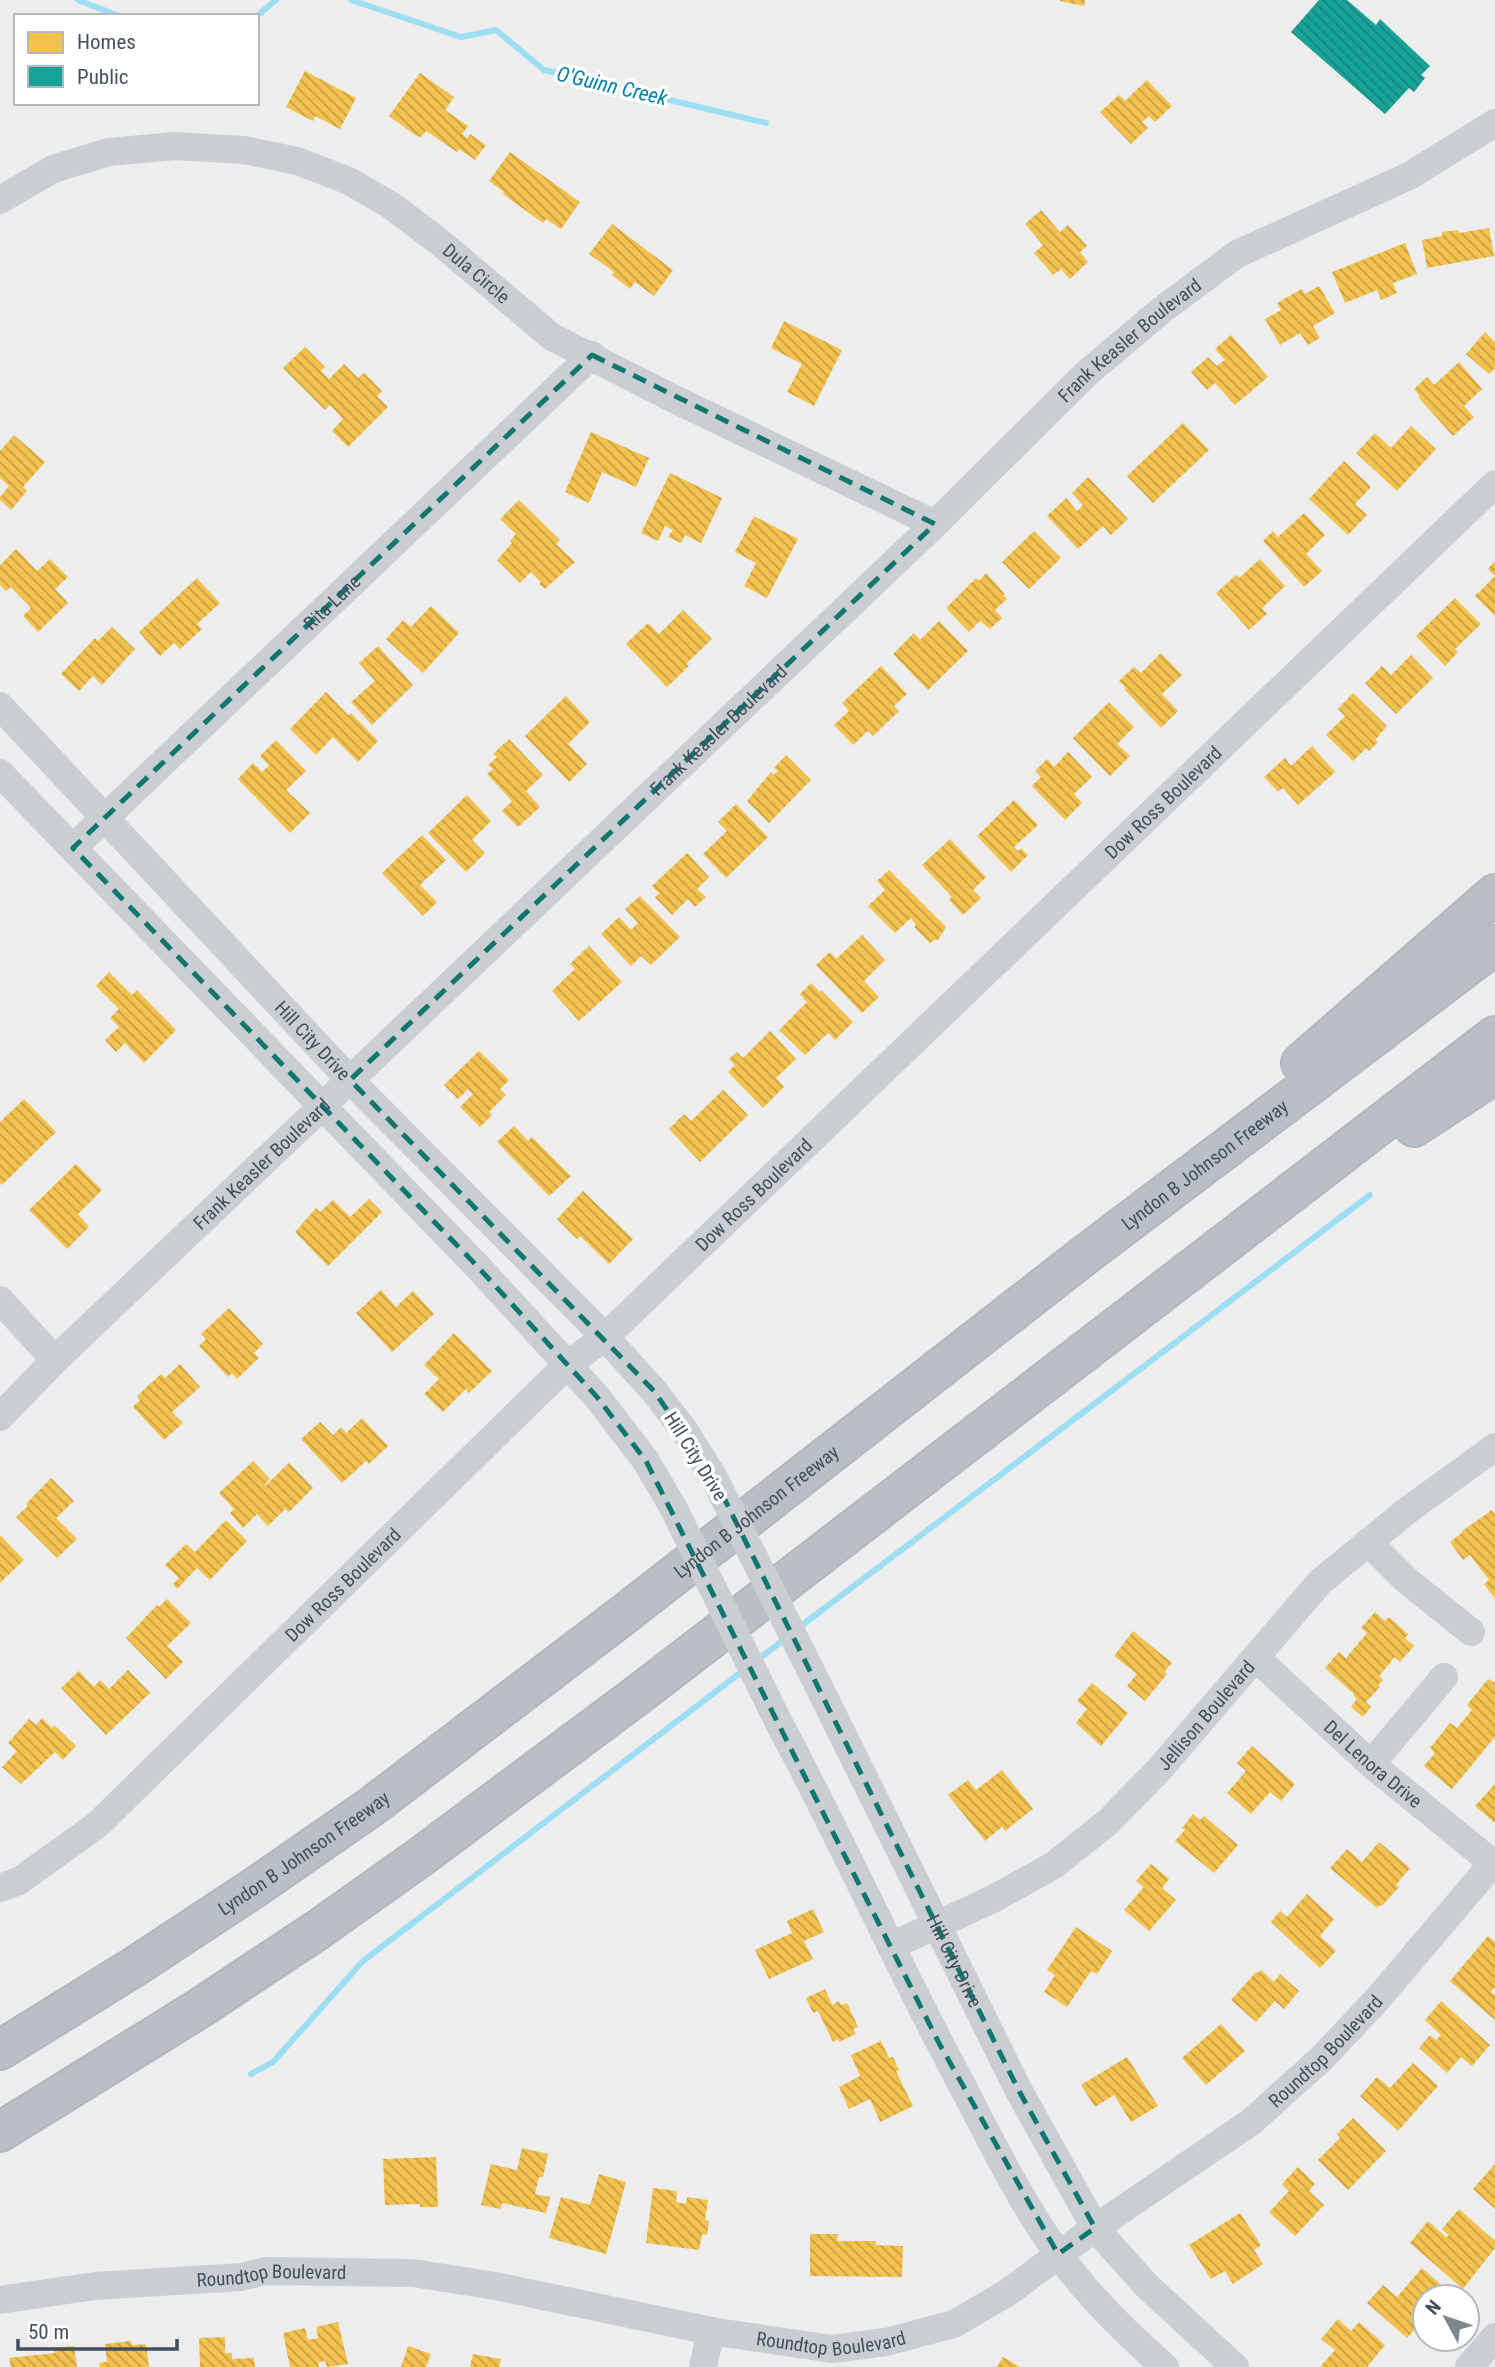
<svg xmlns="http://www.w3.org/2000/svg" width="1495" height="2367" viewBox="0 0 1495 2367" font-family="'Roboto Condensed',sans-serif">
  <defs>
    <pattern id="homes-back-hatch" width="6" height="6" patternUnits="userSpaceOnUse" patternTransform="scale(1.75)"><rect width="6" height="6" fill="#f2c14e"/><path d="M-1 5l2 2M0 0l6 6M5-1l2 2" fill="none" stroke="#c69f44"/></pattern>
    <pattern id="public-back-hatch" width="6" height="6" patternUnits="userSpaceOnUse" patternTransform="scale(1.75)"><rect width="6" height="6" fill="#17a398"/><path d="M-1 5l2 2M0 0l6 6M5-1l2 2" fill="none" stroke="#16877f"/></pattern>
  </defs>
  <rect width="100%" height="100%" fill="#eeeded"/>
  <g fill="url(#homes-back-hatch)">
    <polygon points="1060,0 1085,0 1084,6 1060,1"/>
    <polygon points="305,71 356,98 340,129 315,116 313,121 286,107"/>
    <polygon points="420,73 454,97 445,110 468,126 462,134 467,138 470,134 486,145 475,160 459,149 457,152 426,131 421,137 415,135 389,116"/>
    <polygon points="1147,80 1172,106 1155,122 1149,116 1142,122 1148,128 1131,144 1100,112 1119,95 1125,101"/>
    <polygon points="510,152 580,202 561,229 546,219 543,223 503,194 504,192 489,181"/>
    <polygon points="1041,210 1060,232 1068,225 1087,246 1080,252 1088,262 1070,279 1061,269 1053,275 1034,253 1043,245 1025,224"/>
    <polygon points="612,224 673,270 654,296 635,282 630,289 612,275 614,272 589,254"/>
    <polygon points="1489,228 1494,256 1427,268 1422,240 1442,236 1442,232 1458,230 1459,233"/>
    <polygon points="1405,243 1417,274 1393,283 1397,293 1381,300 1377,290 1345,303 1332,272"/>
    <polygon points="1319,286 1335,313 1313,326 1320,338 1308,345 1300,333 1280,345 1265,319 1281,310 1277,303 1302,289 1305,294"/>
    <polygon points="784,321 842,350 814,406 787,392 802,364 771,348"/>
    <polygon points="1485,332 1495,342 1495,368 1489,374 1466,354"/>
    <polygon points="1231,335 1268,377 1235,405 1215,383 1207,390 1191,372 1208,357 1217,366 1225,360 1215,349"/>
    <polygon points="305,347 325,367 321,371 329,379 344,364 358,378 364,373 382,391 377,396 388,407 348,447 332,431 343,419 330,405 325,410 283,368"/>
    <polygon points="1459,362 1482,389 1464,406 1474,417 1453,436 1418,397 1420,396 1414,389 1427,377 1434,385"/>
    <polygon points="1183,423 1209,450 1153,503 1127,476"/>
    <polygon points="1411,426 1436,449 1397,491 1356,453 1375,433 1391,448"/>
    <polygon points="591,432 649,458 636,487 602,472 589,503 565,492"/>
    <polygon points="14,435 45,462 23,487 27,491 11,510 0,500 0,497 9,486 0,478 0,451"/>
    <polygon points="1344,461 1371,487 1355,504 1367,515 1348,535 1309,499"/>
    <polygon points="670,473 722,498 701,543 685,535 681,543 668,537 673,530 665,526 658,541 641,533"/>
    <polygon points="1088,477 1128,519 1111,535 1103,526 1078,549 1047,516 1066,498 1077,511 1083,505 1072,493"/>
    <polygon points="519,500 560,540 556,544 575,562 545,589 539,584 541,582 531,572 520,583 497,560 512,543 510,541 516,534 500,519"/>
    <polygon points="1304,513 1325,535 1306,554 1322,571 1304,587 1263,541 1273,531 1278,537"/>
    <polygon points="754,516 798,539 767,598 744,586 756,563 735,552"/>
    <polygon points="1034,531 1061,558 1029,589 1002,562"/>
    <polygon points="16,549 37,571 50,559 68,577 55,589 68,603 38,632 23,616 31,608 11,587 6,591 0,585 0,565"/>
    <polygon points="1260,559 1285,586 1262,608 1267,614 1249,630 1216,593 1236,575 1239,578"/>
    <polygon points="1495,561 1495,616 1475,596 1495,576 1488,569"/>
    <polygon points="986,573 1005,594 1003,595 1007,599 995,610 1002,618 990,629 980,621 969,632 946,608 976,578 979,581"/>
    <polygon points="197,578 220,603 197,624 202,629 180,649 174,643 160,656 139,632"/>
    <polygon points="1455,598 1481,624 1455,649 1458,652 1445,666 1416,636"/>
    <polygon points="431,606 459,633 423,673 386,639 403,620 411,627"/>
    <polygon points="683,610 712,639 686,664 689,666 667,687 626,644 648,623 659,634"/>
    <polygon points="939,621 968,651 928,690 893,654 914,633 920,640"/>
    <polygon points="112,627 135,649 102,685 93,676 79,691 61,674 95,638 98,641"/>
    <polygon points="378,646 413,685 372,725 351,702 375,681 359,663"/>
    <polygon points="1161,653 1182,675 1162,694 1178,711 1161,728 1124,689 1126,688 1119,681 1134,667 1141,673"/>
    <polygon points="1411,655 1433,678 1396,714 1365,683 1382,666 1391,675"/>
    <polygon points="881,666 907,694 894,706 899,711 873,736 868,731 853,745 834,725 849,711 842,703"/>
    <polygon points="326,692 348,715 351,713 378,741 358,762 333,737 316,755 290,729"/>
    <polygon points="1353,693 1387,726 1375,740 1378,742 1369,751 1366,748 1353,761 1326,735 1345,716 1338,709"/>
    <polygon points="566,696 590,722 568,744 587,764 569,782 525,736"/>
    <polygon points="1109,702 1134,727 1117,744 1130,756 1110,776 1073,738"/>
    <polygon points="509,739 543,775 526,791 540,807 518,827 502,811 512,801 487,774 493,769 488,765 497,757 493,754"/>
    <polygon points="276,740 306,771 286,790 310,813 290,833 238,779 253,763 262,772 269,765 260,756"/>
    <polygon points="1312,746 1335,772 1298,805 1283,788 1278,792 1264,777 1285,758 1291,766"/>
    <polygon points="1068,752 1092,777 1074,794 1082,803 1065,820 1032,786 1041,777 1035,771 1047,759 1054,767"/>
    <polygon points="786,755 811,780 769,823 747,801 771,772 774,775 778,771 774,768"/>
    <polygon points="467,795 491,821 472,840 485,853 466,872 428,833"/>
    <polygon points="1014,800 1038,825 1014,847 1018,851 1021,848 1028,855 1011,872 977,836"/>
    <polygon points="736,804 768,837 726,878 703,854 727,831 718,822"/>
    <polygon points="422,835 446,860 420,885 437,902 423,916 382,873"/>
    <polygon points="950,839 986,877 973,890 981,898 963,915 949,900 952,897 922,865"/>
    <polygon points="687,853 709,877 697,889 706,897 695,907 688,899 672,915 655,897 659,893 652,886"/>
    <polygon points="889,870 946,927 938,940 934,940 930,943 914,927 916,925 911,918 895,933 868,906 885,890 877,881"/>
    <polygon points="640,896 680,937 651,965 641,956 631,966 601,934 619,917 631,930 638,923 625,909"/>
    <polygon points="862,935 885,960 864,981 879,997 862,1013 816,965 830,952 836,959"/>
    <polygon points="589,946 622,982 579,1021 552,991 575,969 570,964"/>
    <polygon points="109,972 132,995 137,990 176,1030 144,1063 125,1043 116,1052 105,1040 119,1027 110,1018 119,1009 96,986"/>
    <polygon points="811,983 820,992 821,990 853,1022 835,1040 828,1033 805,1055 779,1030 807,1002 800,994"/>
    <polygon points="770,1031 796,1059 776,1078 784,1087 763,1108 728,1072 735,1065 729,1059 737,1052 743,1058"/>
    <polygon points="479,1051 509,1080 500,1089 506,1095 489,1112 492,1115 480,1127 460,1107 473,1094 468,1089 458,1099 444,1085"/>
    <polygon points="723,1090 748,1115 700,1162 669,1129 684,1114 691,1121"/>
    <polygon points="24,1099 56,1132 2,1185 0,1183 0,1122"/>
    <polygon points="514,1126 528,1141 532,1137 571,1176 549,1196 497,1142"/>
    <polygon points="76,1164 102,1190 78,1214 89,1227 67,1249 29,1210"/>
    <polygon points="583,1191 633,1239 609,1264 580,1236 577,1239 557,1219"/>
    <polygon points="369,1199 382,1212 328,1266 295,1232 316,1208 320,1212 333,1200 350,1217"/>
    <polygon points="381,1290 396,1307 413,1291 434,1314 392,1352 356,1313"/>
    <polygon points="229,1308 263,1344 254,1353 259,1358 237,1379 232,1373 228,1377 199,1346 206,1339 201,1334"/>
    <polygon points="454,1333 492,1371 469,1393 466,1389 443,1412 424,1394 439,1379 424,1365"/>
    <polygon points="180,1364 200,1387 172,1412 183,1423 164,1440 133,1407 140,1400 137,1396 161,1374 165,1378"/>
    <polygon points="362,1418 388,1446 369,1464 366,1461 342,1483 301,1439 320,1422 333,1435 341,1427 346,1433"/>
    <polygon points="253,1461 270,1479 264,1485 265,1486 289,1463 313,1488 289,1512 285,1509 268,1526 257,1514 243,1528 230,1513 234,1509 219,1493"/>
    <polygon points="51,1478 74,1501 56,1518 77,1539 57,1558 16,1517 28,1506 26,1504"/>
    <polygon points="1492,1510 1495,1515 1495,1599 1484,1584 1489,1580 1470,1555 1463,1560 1450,1542 1463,1532 1462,1531"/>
    <polygon points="226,1520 247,1541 210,1580 197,1568 177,1589 173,1584 179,1578 165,1565 186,1544 195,1552"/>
    <polygon points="0,1535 24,1560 0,1583"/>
    <polygon points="167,1599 191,1623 167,1646 183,1662 166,1679 126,1638 157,1605 159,1607"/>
    <polygon points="1375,1612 1385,1621 1389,1617 1408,1634 1405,1638 1414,1646 1400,1662 1395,1657 1379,1676 1383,1680 1378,1685 1380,1687 1366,1702 1371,1707 1363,1717 1351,1707 1357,1699 1353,1695 1354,1694 1325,1668 1339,1652 1346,1658 1367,1633 1361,1628"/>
    <polygon points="1133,1631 1172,1663 1164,1672 1167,1674 1145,1701 1127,1686 1137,1674 1114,1656"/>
    <polygon points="128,1670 150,1693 106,1735 61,1688 79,1671 94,1687 100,1680 109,1689"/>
    <polygon points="1488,1679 1495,1683 1495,1737 1452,1789 1424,1766 1435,1753 1430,1748 1450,1723 1457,1728 1472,1710 1467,1705"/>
    <polygon points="1092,1683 1128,1713 1101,1746 1076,1723 1087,1709 1077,1701"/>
    <polygon points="42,1718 52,1728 54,1725 76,1746 63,1760 55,1752 21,1784 2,1767 17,1751 8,1743 29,1719 36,1725"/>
    <polygon points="1252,1746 1295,1784 1281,1801 1270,1792 1251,1814 1227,1793 1246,1771 1237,1763"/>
    <polygon points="1002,1770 1033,1809 1005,1831 1002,1827 985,1841 948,1795 968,1780 976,1790"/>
    <polygon points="1495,1784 1495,1823 1475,1806"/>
    <polygon points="1193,1814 1200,1820 1204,1816 1238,1845 1214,1873 1175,1841 1185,1830 1182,1828"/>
    <polygon points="1379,1842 1410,1868 1396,1885 1399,1887 1382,1906 1380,1905 1377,1908 1330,1868 1347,1849 1362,1862"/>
    <polygon points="1151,1864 1169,1879 1162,1888 1176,1900 1149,1931 1124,1910 1144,1887 1136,1881"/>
    <polygon points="1307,1894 1334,1919 1320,1936 1336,1951 1320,1968 1271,1922 1280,1911 1287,1917"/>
    <polygon points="813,1909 824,1932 804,1941 813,1959 769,1979 755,1950 792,1933 787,1921"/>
    <polygon points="1076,1927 1112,1951 1097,1974 1091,1971 1067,2007 1044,1992 1055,1975 1047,1970"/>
    <polygon points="1488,1936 1495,1942 1495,1987 1491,1992 1495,1995 1495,2020 1450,1981"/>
    <polygon points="1261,1970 1274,1982 1280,1974 1299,1991 1284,2009 1275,2001 1256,2022 1231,2000 1256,1972 1258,1973"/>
    <polygon points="825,1989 832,2005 839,2001 841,2005 847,2003 858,2027 853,2029 856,2034 839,2042 838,2039 833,2042 818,2011 813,2013 806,1998"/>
    <polygon points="1441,2001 1490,2045 1472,2066 1461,2057 1447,2073 1419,2048 1430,2035 1436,2040 1441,2035 1425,2020"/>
    <polygon points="1221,2024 1245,2051 1206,2085 1182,2058"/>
    <polygon points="881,2041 889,2058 893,2057 899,2070 896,2071 913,2106 880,2122 870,2099 849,2109 839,2087 860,2076 851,2055"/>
    <polygon points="1127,2057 1158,2106 1131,2122 1114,2095 1095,2107 1081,2085"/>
    <polygon points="1413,2063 1438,2086 1398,2131 1360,2096 1377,2077 1390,2088"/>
    <polygon points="1353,2118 1386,2151 1348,2190 1318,2160 1340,2138 1337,2134"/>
    <polygon points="522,2148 548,2154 543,2177 539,2177 535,2194 550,2197 546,2213 502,2203 501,2209 481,2205 491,2164 517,2170"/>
    <polygon points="436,2157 438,2207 420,2207 420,2204 385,2205 383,2159"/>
    <polygon points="1495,2164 1495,2209 1473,2189"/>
    <polygon points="1298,2167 1315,2184 1309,2191 1324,2205 1295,2236 1269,2212 1289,2191 1282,2184"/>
    <polygon points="599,2174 626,2182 606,2254 549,2238 561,2197 590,2205"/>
    <polygon points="653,2188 677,2191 676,2202 686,2204 687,2197 708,2200 705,2220 709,2221 707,2235 702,2234 699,2250 646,2243"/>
    <polygon points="1459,2209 1495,2241 1495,2248 1463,2289 1410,2243 1428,2221 1446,2237 1449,2235 1442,2229"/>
    <polygon points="1240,2213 1261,2245 1254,2250 1263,2264 1233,2284 1225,2271 1211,2279 1189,2245"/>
    <polygon points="810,2234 838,2234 837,2241 876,2241 876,2245 903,2246 902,2277 810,2276"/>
    <polygon points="1422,2268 1448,2291 1443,2297 1425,2297 1425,2324 1419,2331 1416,2328 1407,2338 1367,2303 1383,2285 1397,2297"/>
    <polygon points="1338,2319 1351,2331 1359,2322 1385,2345 1367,2367 1320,2367 1335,2350 1321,2339"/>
    <polygon points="338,2322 348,2364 327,2367 325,2361 318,2363 319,2367 290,2367 283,2333 305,2328 308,2340 318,2338 316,2327"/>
    <polygon points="225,2337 225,2353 232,2353 232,2359 254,2358 255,2367 200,2367 199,2338"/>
    <polygon points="131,2341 132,2345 146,2344 149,2367 100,2367 99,2363 107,2362 105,2344"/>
    <polygon points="74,2346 77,2367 11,2367 9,2358 55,2353 54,2348"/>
    <polygon points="408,2346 431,2354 426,2367 401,2367"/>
    <polygon points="473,2354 501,2359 499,2367 470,2367"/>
    <polygon points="1003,2357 1020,2367 997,2367"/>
  </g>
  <polygon fill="url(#public-back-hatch)" points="1319,0 1347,0 1376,25 1380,19 1430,66 1421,75 1425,78 1414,92 1409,88 1385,114 1291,32"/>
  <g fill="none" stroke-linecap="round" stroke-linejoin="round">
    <g stroke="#9edef3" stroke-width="6">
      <polyline points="78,0 119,16"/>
      <polyline points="351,0 461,37 496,30 544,70 766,123"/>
      <polyline points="257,16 276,0"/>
      <polyline points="797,1629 1370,1195"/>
      <polyline points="756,1661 786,1638"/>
      <polyline points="251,2074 273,2062 363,1961 744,1670"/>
    </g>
    <defs>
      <g id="highway">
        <polyline points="1301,1063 1495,894"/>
        <polyline points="1414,1127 1495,1074"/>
        <path id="s10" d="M0,2050L134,1967L254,1888L371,1807L622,1616L1085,1255L1495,945"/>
        <polyline points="0,2132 200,2008 319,1929 419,1858 639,1694 1495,1036"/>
      </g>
    </defs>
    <use href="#highway" stroke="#b1b7be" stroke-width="42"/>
    <g stroke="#caced2" stroke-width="28">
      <path id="s1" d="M0,200L53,169L109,152L175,146L244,150L297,161L349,181L392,206L442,244L552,337L676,400L935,524"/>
      <path id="s2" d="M0,706L350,1080L605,1337L654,1391L684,1430"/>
      <polyline points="0,773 477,1266 597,1397 646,1461"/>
      <path id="s3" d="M73,848L592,355"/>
      <polyline points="0,1300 55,1360"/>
      <path id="s4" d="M0,1417L55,1360L935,524L1087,373L1163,309L1237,254L1409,176L1495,123"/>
      <polyline points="1368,1542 1405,1579 1471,1632"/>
      <path id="s5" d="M1256,1658L1371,1764L1495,1865"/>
      <path id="s6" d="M822,1693L1019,2091L1095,2228L1147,2286L1235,2367"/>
      <path d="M779,1723C844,1844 899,1969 964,2089C993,2145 1022,2204 1059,2255C1089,2297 1126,2333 1165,2367"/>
      <polyline points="1371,1764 1444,1677"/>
      <path id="s7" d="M0,1888L19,1881L97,1825L567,1365L605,1337L1495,484"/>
      <path id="s8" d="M891,1946L993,1899L1054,1865L1108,1822L1157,1772L1320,1582L1408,1510L1495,1447"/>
      <path id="s9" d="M0,2300L95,2286L241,2277L266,2271L413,2273L495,2286L711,2331L832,2349L886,2342L954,2324L1007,2293L1095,2228L1251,2122L1321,2059L1375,2002L1493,1863"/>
      <polyline points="703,2367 711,2331"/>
      <polyline points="1469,2367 1495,2337"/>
    </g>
    <use href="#highway" stroke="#babfc6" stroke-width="38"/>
    <g stroke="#caced2" stroke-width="28">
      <polyline points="684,1430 714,1478 822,1693"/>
      <polyline points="646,1461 674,1509 779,1723"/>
    </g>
  </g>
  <path fill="none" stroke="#0f766e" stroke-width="5" stroke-dasharray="14 9" stroke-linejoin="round" d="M592,355L935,524L350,1080L654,1391L714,1478L1019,2091L1095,2228L1058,2254L940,2045L646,1461L597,1397L477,1266L73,848Z"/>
  <g text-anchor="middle" stroke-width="7" stroke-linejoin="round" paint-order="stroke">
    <g font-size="19" fill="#424f5c" stroke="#fff">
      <text dy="7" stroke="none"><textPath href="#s1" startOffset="523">Dula Circle</textPath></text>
      <text dy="7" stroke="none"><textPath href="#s4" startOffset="1561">Frank Keasler Boulevard</textPath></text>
      <text dy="7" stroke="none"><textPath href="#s3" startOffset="357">Rita Lane</textPath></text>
      <text dy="7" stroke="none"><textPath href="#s4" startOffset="994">Frank Keasler Boulevard</textPath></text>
      <text dy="7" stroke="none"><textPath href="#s7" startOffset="1594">Dow Ross Boulevard</textPath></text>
      <text dy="7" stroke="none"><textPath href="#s2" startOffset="458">Hill City Drive</textPath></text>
      <text dy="7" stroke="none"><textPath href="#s4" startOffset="364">Frank Keasler Boulevard</textPath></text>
      <text dy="7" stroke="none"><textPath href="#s10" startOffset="1496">Lyndon B Johnson Freeway</textPath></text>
      <text dy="7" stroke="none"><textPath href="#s7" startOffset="1027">Dow Ross Boulevard</textPath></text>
      <text transform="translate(696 1456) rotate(58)" y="7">Hill City Drive</text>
      <text dy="7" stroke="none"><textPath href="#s10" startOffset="929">Lyndon B Johnson Freeway</textPath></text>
      <text dy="7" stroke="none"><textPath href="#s7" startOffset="460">Dow Ross Boulevard</textPath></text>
      <text dy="7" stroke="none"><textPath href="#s8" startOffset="396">Jellison Boulevard</textPath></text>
      <text dy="7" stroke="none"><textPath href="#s5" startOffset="158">Del Lenora Drive</textPath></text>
      <text dy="7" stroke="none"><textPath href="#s10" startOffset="362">Lyndon B Johnson Freeway</textPath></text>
      <text dy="7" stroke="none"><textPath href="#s6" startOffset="299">Hill City Drive</textPath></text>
      <text dy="7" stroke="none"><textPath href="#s9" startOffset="1428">Roundtop Boulevard</textPath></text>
      <text dy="7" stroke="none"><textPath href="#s9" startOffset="273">Roundtop Boulevard</textPath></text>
      <text dy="7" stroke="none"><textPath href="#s9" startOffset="840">Roundtop Boulevard</textPath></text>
    </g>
    <g font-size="21" font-style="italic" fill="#0180a9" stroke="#fff">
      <text transform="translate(612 86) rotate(13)" y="7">O'Guinn Creek</text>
    </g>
  </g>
  <rect x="14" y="14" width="245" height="91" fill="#ffffff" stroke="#b3b9be" stroke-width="2"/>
  <rect x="28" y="32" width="35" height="21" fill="#f2c14e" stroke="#b3b9be" stroke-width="2"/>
  <text x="77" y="49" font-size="21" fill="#424f5c">Homes</text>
  <rect x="28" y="66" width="35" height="21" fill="#17a398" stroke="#b3b9be" stroke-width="2"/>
  <text x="77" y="84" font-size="21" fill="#424f5c">Public</text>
  <g transform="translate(1446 2318) rotate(310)"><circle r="33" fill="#ffffff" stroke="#b3b9be" stroke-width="2"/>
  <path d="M0-5L12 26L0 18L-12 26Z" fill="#7e868f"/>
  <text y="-10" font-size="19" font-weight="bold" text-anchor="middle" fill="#424f5c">N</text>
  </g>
  <path d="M18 2339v10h159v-10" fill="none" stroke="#424f5c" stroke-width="3.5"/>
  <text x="28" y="2339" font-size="21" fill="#424f5c" stroke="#ffffff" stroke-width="5" paint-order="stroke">50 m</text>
</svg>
